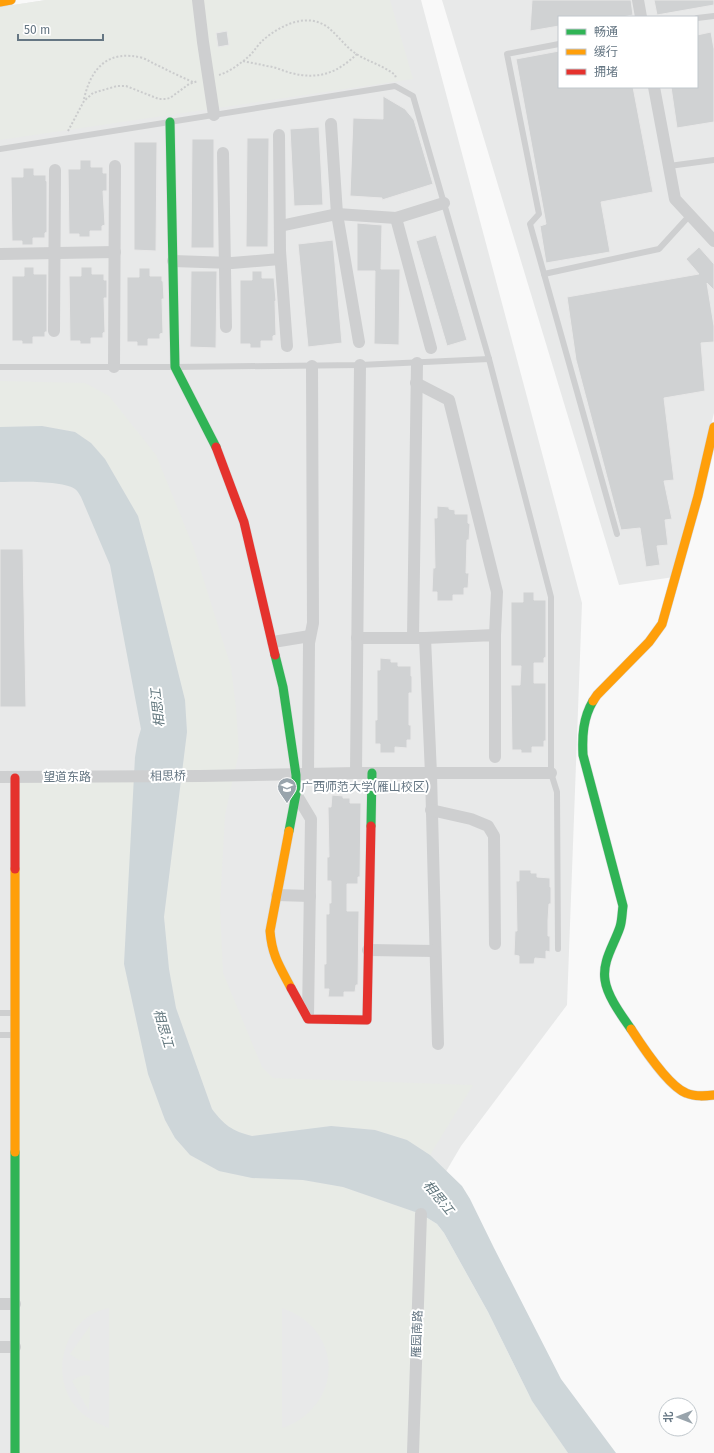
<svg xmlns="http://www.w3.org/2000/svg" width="714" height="1453" viewBox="0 0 714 1453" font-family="'Fira Sans','Noto Sans SC',sans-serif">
  <rect width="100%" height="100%" fill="#f9f9f9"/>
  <g fill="#e8e9e9" fill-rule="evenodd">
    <polygon points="46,0 421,0 582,603 567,1005 461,1146 421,1214 532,1401 568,1453 0,1453 0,7"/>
    <path d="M442,0H714V413L674,577L619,585ZM559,17H697V87H559Z"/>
  </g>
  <g fill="#e8ebe6" fill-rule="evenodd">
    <polygon points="46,0 390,0 413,79 0,140 0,7"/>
    <path d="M0,381L85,383L109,396L156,455L193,546L231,667L236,708L239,752L225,815L220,906L223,973L262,1067L273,1078L473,1085L430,1155L407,1140L375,1130L331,1126L252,1136C232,1131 224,1125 212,1109L176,1008L169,969L164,917L187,732L185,700L153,571L138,516L105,459L91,443L75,432L42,426L0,427Z"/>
    <path d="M135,777L124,964L148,1074L165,1120L175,1138L190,1155L219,1171L252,1178L303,1180L343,1187L421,1214L437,1224L444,1233L488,1312L532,1401L568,1453H15V778ZM109,1308V1428C96,1423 84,1417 75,1406C48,1372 66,1316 109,1308ZM282,1308C295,1313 306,1319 315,1330C344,1366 324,1415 282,1428Z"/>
    <polygon points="90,1326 90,1361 79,1360 70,1354"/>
    <polygon points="86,1375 90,1376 89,1411 72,1381 78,1377"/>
  </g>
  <path fill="#ced6d9" d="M42,426L75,432L91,443L105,459L138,516L153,571L185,700L187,732L164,917L169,969L176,1008L212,1109C224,1125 232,1131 252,1136L331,1126L375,1130L407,1140L430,1155L462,1186L470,1199L494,1248L561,1379L616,1453H568L532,1401L488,1312L444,1233L437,1224L421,1214L343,1187L303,1180L252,1178L219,1171L190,1155L175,1138L165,1120L148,1074L124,964L135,757L138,739L141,729L110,565L81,497C79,494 78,491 75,489C61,480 18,482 0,482V427Z"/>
  <g fill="#d0d2d3" stroke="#e8e8e8">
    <polygon points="532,0 631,0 633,15 622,17 559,17 559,26 530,31"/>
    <polygon points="654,0 714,0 714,5 657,15"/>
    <polygon points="227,31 229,45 218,47 216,33"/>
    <polygon points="711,32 714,49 714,122 677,128 671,87 697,87 697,35"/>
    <polygon points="559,51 559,87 633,87 653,192 601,202 610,252 546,263 540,226 546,224 516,59"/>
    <polygon points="383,96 405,109 414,120 433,184 382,200 382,198 350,196 353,118 383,119"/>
    <polygon points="319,127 323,205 294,206 290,129"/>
    <polygon points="247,138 269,138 268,247 246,247"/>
    <polygon points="192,139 214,139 214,248 191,248"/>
    <polygon points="134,142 157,142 156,251 134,250"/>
    <polygon points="80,160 91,160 91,167 103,167 103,173 107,173 107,191 103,191 105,225 102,226 102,231 90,231 90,237 79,237 79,234 69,234 68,169 80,169"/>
    <polygon points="23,168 34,168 34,175 46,175 46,181 47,181 47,232 45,233 45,238 33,238 33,245 22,245 22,241 12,241 11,177 23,177"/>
    <polygon points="357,223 382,225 381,269 400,269 399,345 374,344 375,271 357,271"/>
    <polygon points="436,235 467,340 447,346 416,241"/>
    <polygon points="333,240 342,343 308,347 298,244"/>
    <polygon points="699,247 714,264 714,290 707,283 714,326 714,342 701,343 705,391 664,398 674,480 664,481 672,519 665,520 668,545 657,546 660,565 646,567 640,528 621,530 576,360 567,297 699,274 686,259"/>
    <polygon points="24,267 34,267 34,274 47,274 47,332 45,332 45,337 33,337 33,344 22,344 22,341 12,341 12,276 24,276"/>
    <polygon points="81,267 92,267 92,274 104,274 104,280 107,280 107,298 104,298 105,332 103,333 103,338 91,338 91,344 80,344 80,341 70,341 69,276 81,276"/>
    <polygon points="139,268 150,268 150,276 162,276 162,281 163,281 164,299 162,299 163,333 160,334 160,339 148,339 148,346 137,346 137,342 127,342 127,277 139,277"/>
    <polygon points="191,271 217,271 216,348 190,347"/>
    <polygon points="252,271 262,271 262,278 274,278 276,301 275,301 276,335 273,336 273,341 261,341 261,348 250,348 250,344 240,344 240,280 252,280"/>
    <polygon points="437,506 449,507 449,509 455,510 455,514 468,514 468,523 470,524 469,540 467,540 466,573 469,573 468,588 464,588 464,595 453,595 453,601 437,601 437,592 432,592 433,568 435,568 434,518 437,518"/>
    <polygon points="0,549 23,549 26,707 0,707"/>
    <polygon points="523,592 534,592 534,600 546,600 546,657 544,658 544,663 534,663 534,683 546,683 546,741 544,741 544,747 532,747 532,753 521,753 521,750 512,750 511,685 520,685 521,666 511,666 511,602 523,602"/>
    <polygon points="380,658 391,659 391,662 398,662 398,666 411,666 411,676 412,676 412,693 409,693 409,725 411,725 411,740 407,740 407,748 395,747 395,753 380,753 380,744 375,744 375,720 377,720 377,670 380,670"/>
    <polygon points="332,795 343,796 343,798 350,798 350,803 361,803 360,877 358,877 358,884 347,884 347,911 359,911 358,985 356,985 355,992 344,992 344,997 328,997 329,989 324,989 324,964 326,964 326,914 329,914 329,903 331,903 331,881 327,881 327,857 329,857 328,807 331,807"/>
    <polygon points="519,870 531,870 531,873 537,873 537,877 550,878 550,887 551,887 551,904 549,904 548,920 548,936 550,936 550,952 546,951 546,959 535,958 534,964 519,964 519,956 514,955 515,931 517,931 516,881 519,881"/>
  </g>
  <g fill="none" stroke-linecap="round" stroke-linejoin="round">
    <defs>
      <g id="fast">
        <polyline points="170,122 175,367 216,447"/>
        <polyline points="275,655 283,687 296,775 296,794 289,831"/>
        <path d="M593,701C583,718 582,736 583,755L623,906C622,913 622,921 620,927C614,945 602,961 605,980C607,996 622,1016 631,1029"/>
        <polyline points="371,826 372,773"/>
        <polyline points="15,1152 15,1453"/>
      </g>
      <g id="slow">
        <polyline points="0,2 11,0"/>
        <polyline points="593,701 597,695 649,642 662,624 698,496 714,427"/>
        <path d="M289,831L270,931C272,956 280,967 291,988"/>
        <polyline points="15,869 15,1152"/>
        <path d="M631,1029C642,1046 668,1086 686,1093C695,1097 705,1096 714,1095"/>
      </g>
      <g id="jam">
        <polyline points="216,447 244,522 275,655"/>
        <polyline points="15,778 15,869"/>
        <polyline points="291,988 308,1019 367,1020 371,826"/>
      </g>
    </defs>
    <use href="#fast" stroke="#d5d6d7" stroke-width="10"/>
    <use href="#slow" stroke="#d5d6d7" stroke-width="10"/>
    <use href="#jam" stroke="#d5d6d7" stroke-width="10"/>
    <g stroke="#cbcccd" stroke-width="2" stroke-dasharray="2 2" stroke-linecap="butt">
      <path d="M243,61C251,63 259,64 267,66C276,67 283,71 291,73C319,80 337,73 357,54"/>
      <path d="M219,75C229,72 240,64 248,57C253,53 257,46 262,41C280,25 310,10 331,30C339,37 346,47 355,53C368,62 383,65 395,75L396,78"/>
      <path d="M84,99C91,68 108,49 143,58C148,60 152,63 157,65C169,71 181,77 193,82"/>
      <polyline points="68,131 84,101 93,93 117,86 126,86 159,99 166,99 170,98 189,84 198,81"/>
    </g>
    <g stroke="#cecfd0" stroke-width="6">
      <polyline points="697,18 714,16"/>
      <polyline points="559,44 507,54 539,214 530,224 617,534"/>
      <polyline points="0,149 395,86 413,96 489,359 551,597 551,773 557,792 558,949"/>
      <polyline points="669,166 714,160"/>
      <polyline points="544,274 659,249 690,215"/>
      <polyline points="0,367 175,367 360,365 489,359"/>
      <polyline points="0,1013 14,1013"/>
      <polyline points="0,1035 14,1035"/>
    </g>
    <g stroke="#cecfd0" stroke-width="12">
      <polyline points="198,0 203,42 214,115"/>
      <polyline points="638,0 641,17"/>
      <polyline points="654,87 675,199 714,241"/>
      <polyline points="331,124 337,214 359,342"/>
      <polyline points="279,135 280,251 287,346"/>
      <polyline points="223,153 226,327"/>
      <polyline points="396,218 431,348"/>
      <polyline points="280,226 337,214 396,218 444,203"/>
      <polyline points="0,254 115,252"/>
      <polyline points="173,261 232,263 280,259"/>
      <polyline points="54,331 55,170"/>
      <polyline points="114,367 115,166"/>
      <polyline points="416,383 449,400 497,592 495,635"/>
      <polyline points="413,637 417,363"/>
      <polyline points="357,638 425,638 495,635 495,757"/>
      <polyline points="425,638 431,774 438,1044"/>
      <polyline points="273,642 310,636"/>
      <polyline points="356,773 360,365"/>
      <polyline points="308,775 309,643 313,623 312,366"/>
      <polyline points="0,777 200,776 356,773 551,773"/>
      <polyline points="296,794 311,819 308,1016"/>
      <polyline points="431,810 471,819 488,826 494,836 495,944"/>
      <polyline points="277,895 310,896"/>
      <polyline points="368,950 435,951"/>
      <polyline points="0,1304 15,1304"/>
      <polyline points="0,1347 15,1347"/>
      <polyline points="413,1453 421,1214"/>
    </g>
    <use href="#fast" stroke="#30b455" stroke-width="9"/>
    <use href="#slow" stroke="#ff9f0a" stroke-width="9"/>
    <use href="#jam" stroke="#e5322d" stroke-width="9"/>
  </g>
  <defs>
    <symbol id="university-pin" viewBox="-11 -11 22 30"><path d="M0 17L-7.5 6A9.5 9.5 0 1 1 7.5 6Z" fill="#99a4ac" stroke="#fff"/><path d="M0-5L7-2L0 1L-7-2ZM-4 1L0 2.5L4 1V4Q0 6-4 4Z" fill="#fff"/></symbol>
  </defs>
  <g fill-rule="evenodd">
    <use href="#university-pin" x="276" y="776" width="22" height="30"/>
  </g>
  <g text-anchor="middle" stroke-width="4" stroke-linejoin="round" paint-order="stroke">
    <g font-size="12" fill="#657683" stroke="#fff">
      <text transform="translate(168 776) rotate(-1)" y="4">相思桥</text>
      <text x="67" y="781">望道东路</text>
      <text transform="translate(417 1334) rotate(-88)" y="4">雁园南路</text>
    </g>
    <g font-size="12" fill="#657683" stroke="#fff" text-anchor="start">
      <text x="301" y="791">广西师范大学(雁山校区)</text>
    </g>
    <g font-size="13" font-style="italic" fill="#60757c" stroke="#fff">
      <text transform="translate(157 708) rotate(-96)" y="5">相思江</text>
      <text transform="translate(164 1028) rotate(73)" y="5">相思江</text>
      <text transform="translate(439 1197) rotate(51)" y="5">相思江</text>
    </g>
  </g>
  <rect x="558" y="16" width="140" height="72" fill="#ffffff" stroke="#c1c8cd"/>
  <rect x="566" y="29" width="20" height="6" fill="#30b455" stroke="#c1c8cd"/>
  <text x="594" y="36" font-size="12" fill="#657683">畅通</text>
  <rect x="566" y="49" width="20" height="6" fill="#ff9f0a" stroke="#c1c8cd"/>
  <text x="594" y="56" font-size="12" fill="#657683">缓行</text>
  <rect x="566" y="69" width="20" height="6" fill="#e5322d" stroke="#c1c8cd"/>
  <text x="594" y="76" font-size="12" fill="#657683">拥堵</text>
  <g transform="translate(678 1417) rotate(270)"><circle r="19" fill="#ffffff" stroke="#c1c8cd"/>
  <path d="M0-3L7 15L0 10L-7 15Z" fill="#99a4ac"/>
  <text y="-6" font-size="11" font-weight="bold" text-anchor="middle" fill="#657683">北</text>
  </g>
  <path d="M18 34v6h85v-6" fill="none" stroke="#657683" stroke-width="2"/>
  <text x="24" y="34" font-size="12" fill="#657683" stroke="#ffffff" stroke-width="3" paint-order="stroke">50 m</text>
</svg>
